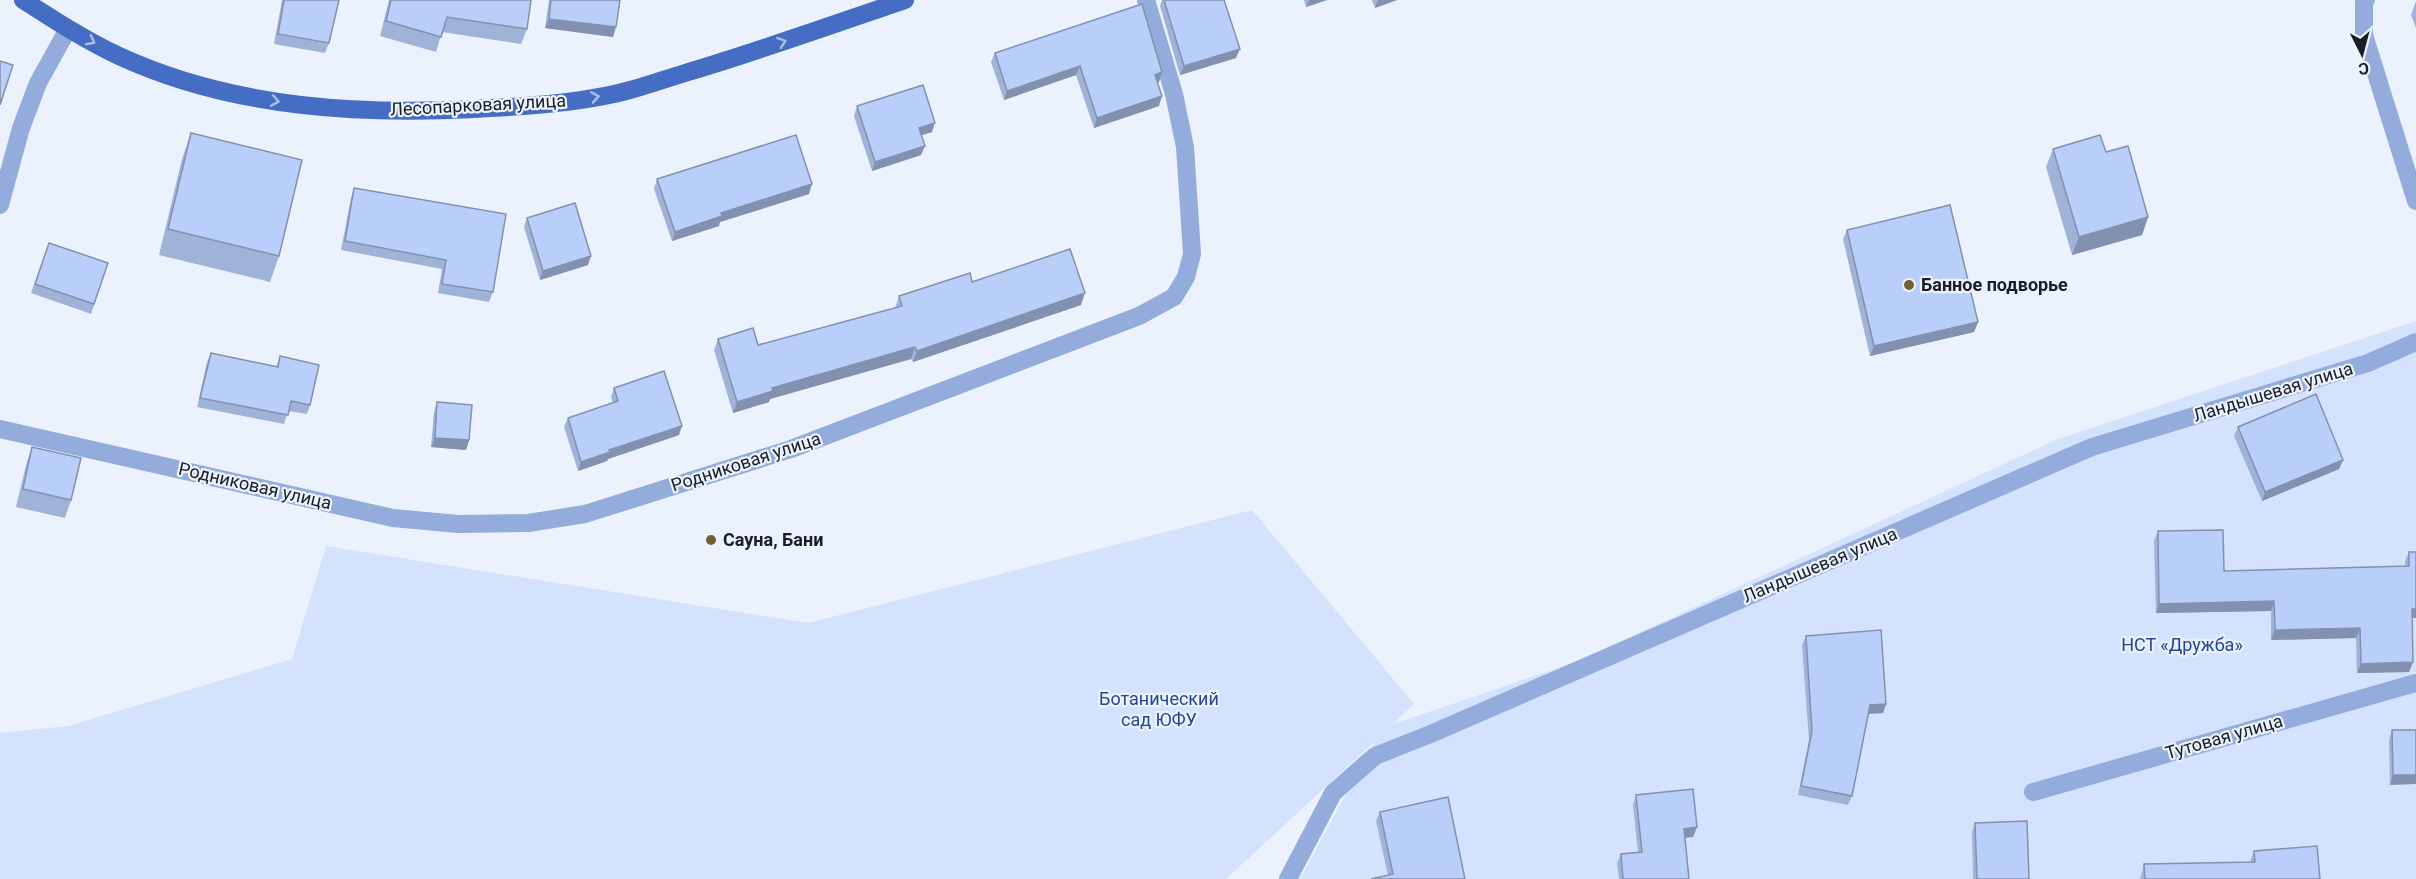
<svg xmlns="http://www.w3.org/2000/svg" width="2416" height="879" viewBox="0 0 2416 879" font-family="Roboto,sans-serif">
  <rect width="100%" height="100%" fill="#ecf2fd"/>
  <polygon fill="#d4e2fe" points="2416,321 2416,879 1300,879 1375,741 1226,879 0,879 0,733 68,726 292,659 326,546 808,623 1252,510 1414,704 1393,724 1576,662 2058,439"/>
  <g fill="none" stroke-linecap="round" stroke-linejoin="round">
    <g stroke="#93acdc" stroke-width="18">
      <polyline points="2366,0 2364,2 2364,35 2416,201"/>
      <polyline points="0,205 21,128 38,83 68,29"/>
      <polyline points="0,429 393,518 458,524 528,523 585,514 791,449 1139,316 1174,297 1186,277 1192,254 1185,147 1174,94 1146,0"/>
      <polyline points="2033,792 2416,683"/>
      <polyline points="1288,879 1333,793 1375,756 1433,733 2092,447 2368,363 2416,342"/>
    </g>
    <path stroke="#456dc4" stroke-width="18" d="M23,0C54,20 85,40 119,56C234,109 365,116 490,108C532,106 574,103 614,94C638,89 662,80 685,73C759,51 832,25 905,0"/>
  </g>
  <g fill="#9fb2d7">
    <polygon points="282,0 339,0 329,43 325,53 274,44"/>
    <polygon points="389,0 531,0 527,29 521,44 442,32 436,52 380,36"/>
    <polygon points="549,0 620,0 613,37 545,28"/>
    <polygon points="1162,0 1224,0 1236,58 1180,75 1160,6"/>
    <polygon points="1304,0 1327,0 1306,7"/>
    <polygon points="1372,0 1397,0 1375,8"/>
    <polygon points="2416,1 2416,28 2411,15"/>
    <polygon points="995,53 1162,72 1159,82 1158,82 1159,106 1094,128 1076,75 1004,100 991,62"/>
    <polygon points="857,106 932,132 921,135 921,155 872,171 854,116"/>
    <polygon points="191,133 279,256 270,282 159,255 182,159"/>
    <polygon points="2053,149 2106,152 2148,217 2142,235 2072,255 2046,167"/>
    <polygon points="657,179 809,194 720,222 719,226 672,241 654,189"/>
    <polygon points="354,188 493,292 489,302 438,293 442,269 341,250 351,198"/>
    <polygon points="527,218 588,265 540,280 524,227"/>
    <polygon points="1847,230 1978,322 1974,332 1870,356 1843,239"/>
    <polygon points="49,243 108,263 91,314 31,293"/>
    <polygon points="972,282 1081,305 913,362 911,359 770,399 769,402 733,413 714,350 718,339 758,345 895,308 899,296"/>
    <polygon points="211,353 276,367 280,356 310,405 307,414 288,411 284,424 197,407 207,362"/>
    <polygon points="614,388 679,435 608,459 607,461 578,471 564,427 568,418 613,403 611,397"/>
    <polygon points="437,402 469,440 466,450 431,447 434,412"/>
    <polygon points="2238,427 2343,460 2339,469 2262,501 2234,436"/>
    <polygon points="32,447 71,500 65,518 16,507 26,465"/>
    <polygon points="2158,531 2224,571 2405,566 2405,561 2409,552 2416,552 2416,618 2412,618 2413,662 2409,672 2357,673 2356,638 2271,640 2271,611 2156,613 2154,541"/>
    <polygon points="1806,636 1886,704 1883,713 1869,714 1852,796 1848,805 1798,795 1809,740 1802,645"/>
    <polygon points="2392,730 2416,730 2390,785 2389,740"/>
    <polygon points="1636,795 1697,827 1693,837 1685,838 1689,879 1619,879 1617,863 1621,854 1638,852 1633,805"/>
    <polygon points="1380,812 1465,879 1388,875 1376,821"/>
    <polygon points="1975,823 2029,879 1973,879 1972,832"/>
    <polygon points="2254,851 2320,879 2140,879 2144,864 2250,862"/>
  </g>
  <g fill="#8291af">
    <polygon points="1309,0 1327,0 1306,7"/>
    <polygon points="1378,0 1397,0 1375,8"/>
    <polygon points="549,19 616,27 613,37 545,28"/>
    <polygon points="1240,49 1236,58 1180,75 1184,66"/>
    <polygon points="1080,66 1076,75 1004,100 1007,91"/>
    <polygon points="1162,72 1159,82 1152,84 1155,75"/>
    <polygon points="1162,96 1159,106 1094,128 1097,118"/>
    <polygon points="935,123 932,132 916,137 919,128"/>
    <polygon points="925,146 921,155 872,171 875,162"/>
    <polygon points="812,184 809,194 720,222 719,226 672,241 675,232 721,213"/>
    <polygon points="2148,217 2142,235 2072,255 2079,237"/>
    <polygon points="591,256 588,265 540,280 543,271"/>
    <polygon points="1085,293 1081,305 913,362 917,351"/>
    <polygon points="1978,322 1974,332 1870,356 1874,346"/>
    <polygon points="915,347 911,359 770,399 769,402 733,413 737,402 772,388"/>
    <polygon points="682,426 679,435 608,459 607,461 578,471 581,462 609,450"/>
    <polygon points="435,438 469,440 466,450 431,447"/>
    <polygon points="2343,460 2339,469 2262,501 2265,492"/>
    <polygon points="2274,601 2271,611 2156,613 2159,604"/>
    <polygon points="2412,609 2416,609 2416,618 2409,618"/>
    <polygon points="2360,628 2356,638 2271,640 2275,630"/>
    <polygon points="2413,662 2409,672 2357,673 2361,664"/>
    <polygon points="1886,704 1883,713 1867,714 1870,705"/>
    <polygon points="2393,775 2416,775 2416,784 2390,785"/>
    <polygon points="1697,827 1693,837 1680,838 1684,829"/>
  </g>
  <g fill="#b9cffa" stroke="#8291af" stroke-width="1.5">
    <polygon points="284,0 339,0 329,43 278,34"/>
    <polygon points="391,0 531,0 527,29 447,17 441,37 386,21"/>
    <polygon points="551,0 620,0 616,27 549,19"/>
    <polygon points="1164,0 1224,0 1240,49 1184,66"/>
    <polygon points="1142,4 1162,72 1155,75 1162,96 1097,118 1080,66 1007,91 995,53"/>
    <polygon points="0,61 13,65 0,105"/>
    <polygon points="923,85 935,123 919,128 925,146 875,162 857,106"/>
    <polygon points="191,133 302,160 279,256 168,229"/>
    <polygon points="796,135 812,184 721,213 722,216 675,232 657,179"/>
    <polygon points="2100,135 2106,152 2128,146 2148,217 2079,237 2053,149"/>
    <polygon points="354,188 506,214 493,292 442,284 446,260 345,241"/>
    <polygon points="575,203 591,256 543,271 527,218"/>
    <polygon points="1950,205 1978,322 1874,346 1847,230"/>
    <polygon points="49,243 108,263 94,304 35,284"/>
    <polygon points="1070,249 1085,293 917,351 915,347 772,388 773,391 737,402 718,339 753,328 758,345 902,306 899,296 970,273 972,282"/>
    <polygon points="211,353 278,367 280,356 319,365 310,405 291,401 288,415 200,398"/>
    <polygon points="664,371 682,426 609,450 610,452 581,462 568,418 618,401 614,388"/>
    <polygon points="2316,394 2343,460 2265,492 2238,427"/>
    <polygon points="437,402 472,405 469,440 435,438"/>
    <polygon points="32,447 81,458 71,500 23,489"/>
    <polygon points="2223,530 2224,571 2409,566 2409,552 2416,552 2416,609 2412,609 2413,662 2361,664 2360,628 2275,630 2274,601 2159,604 2158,531"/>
    <polygon points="1881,630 1886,704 1870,705 1852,796 1801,786 1812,731 1806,636"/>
    <polygon points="2392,730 2416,730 2416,775 2393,775"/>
    <polygon points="1693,789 1697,827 1684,829 1689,879 1623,879 1621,854 1642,852 1636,795"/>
    <polygon points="1448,797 1465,879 1371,879 1393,874 1380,812"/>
    <polygon points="2027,821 2029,879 1977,879 1975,823"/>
    <polygon points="2317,846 2320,879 2145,879 2144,864 2255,862 2254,851"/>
  </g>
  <defs><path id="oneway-chevron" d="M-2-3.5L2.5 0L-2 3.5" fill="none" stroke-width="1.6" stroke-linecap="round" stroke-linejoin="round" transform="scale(1.5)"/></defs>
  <g stroke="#a9bde6">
    <use href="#oneway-chevron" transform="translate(91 41) rotate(28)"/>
    <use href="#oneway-chevron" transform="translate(782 42) rotate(-19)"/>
    <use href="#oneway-chevron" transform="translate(595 97) rotate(-9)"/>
    <use href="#oneway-chevron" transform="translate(275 101) rotate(10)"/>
  </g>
  <g fill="#765f2f" stroke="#ecf2fd" stroke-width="2">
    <circle cx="1909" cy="285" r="6"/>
    <circle cx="711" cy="540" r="6"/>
  </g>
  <g text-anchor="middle" stroke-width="4.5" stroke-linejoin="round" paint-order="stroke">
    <g font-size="18" fill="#181d26" stroke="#ecf2fd">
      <text transform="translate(478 105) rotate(-3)" y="6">Лесопарковая улица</text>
      <text transform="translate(2273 392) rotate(-17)" y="6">Ландышевая улица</text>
      <text transform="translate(746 462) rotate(-18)" y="6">Родниковая улица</text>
      <text transform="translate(255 486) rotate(13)" y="6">Родниковая улица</text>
      <text transform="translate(1820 565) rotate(-23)" y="6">Ландышевая улица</text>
      <text transform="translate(2224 737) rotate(-16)" y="6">Тутовая улица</text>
    </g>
    <g font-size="18" font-weight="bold" fill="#181d26" stroke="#ecf2fd" text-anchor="start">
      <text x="1921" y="291">Банное подворье</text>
      <text x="723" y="546">Сауна, Бани</text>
    </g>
    <g font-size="18" fill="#234696" stroke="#ecf2fd">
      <text x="2182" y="651">НСТ «Дружба»</text>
      <text x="1159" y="705">Ботанический<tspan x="1159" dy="21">сад ЮФУ</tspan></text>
    </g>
  </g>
  <g transform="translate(2362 54) rotate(174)" stroke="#ecf2fd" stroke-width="4.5" paint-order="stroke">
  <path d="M0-4.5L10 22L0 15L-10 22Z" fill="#181d26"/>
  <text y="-9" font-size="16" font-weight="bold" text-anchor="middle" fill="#181d26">С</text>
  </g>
</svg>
